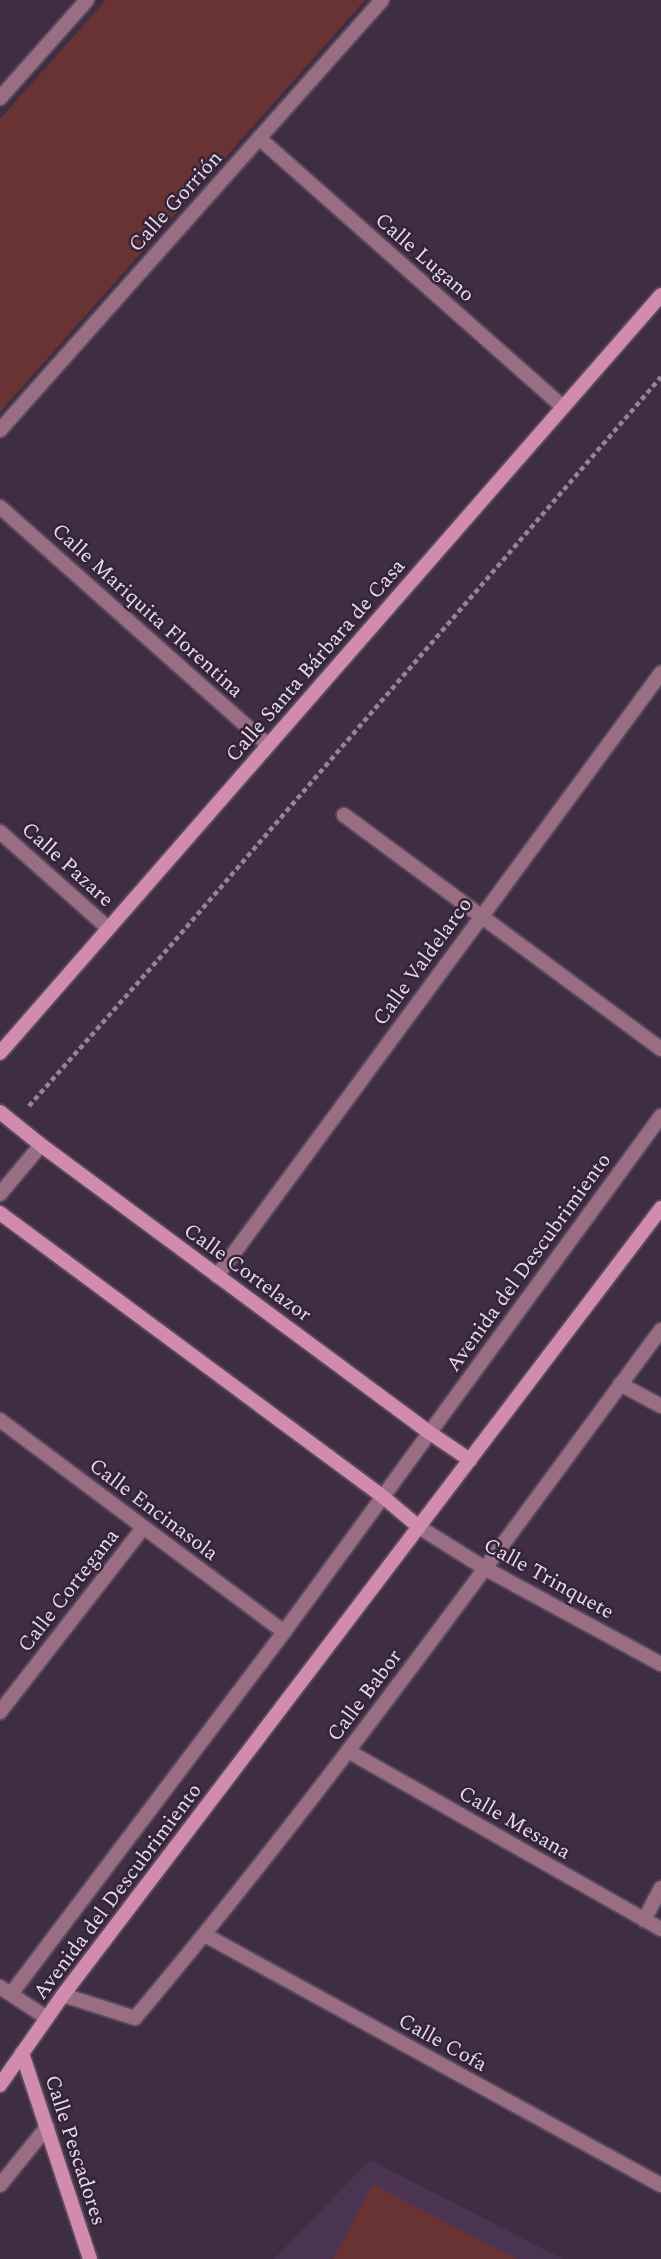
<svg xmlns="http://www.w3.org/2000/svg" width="661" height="2259" viewBox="0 0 661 2259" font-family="Spectral,serif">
  <rect width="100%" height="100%" fill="#3f2d44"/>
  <polygon fill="#4b3452" points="370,2160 563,2259 274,2259"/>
  <g fill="#693334">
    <polygon points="106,0 365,0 0,412 0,119"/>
    <polygon points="373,2184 516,2259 333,2259"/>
  </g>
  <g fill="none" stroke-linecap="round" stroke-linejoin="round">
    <defs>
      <g id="street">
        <polyline points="0,98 87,0"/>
        <polyline points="259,138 563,407"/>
        <polyline points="0,430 382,0"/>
        <polyline points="0,507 268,745"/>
        <polyline points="344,815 661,1049"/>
        <polyline points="0,832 108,928"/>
        <polyline points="0,1194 41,1145"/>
        <polyline points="217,1276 661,673"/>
        <polyline points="620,1384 661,1406"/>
        <polyline points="0,1420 284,1632"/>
        <polyline points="419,1527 486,1569 661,1664"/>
        <polyline points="0,1712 143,1528"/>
        <polyline points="348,1751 661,1929"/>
        <polyline points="644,1920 661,1888"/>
        <polyline points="205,1935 661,2185"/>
        <polyline points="0,1987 47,2018"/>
        <polyline points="11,1994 284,1632 661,1116"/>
        <path d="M63,1995L135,2018C321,1797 489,1562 661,1330"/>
        <polyline points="0,2185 47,2127"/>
      </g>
      <g id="secondary">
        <polyline points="0,1053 661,295"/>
        <polyline points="0,1112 41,1145 430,1433 470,1460"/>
        <polyline points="0,1213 382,1496 419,1527"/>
        <polyline points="22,2053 90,2259"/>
        <polyline points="0,2085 63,1995 661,1208"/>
      </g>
    </defs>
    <use href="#street" stroke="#5a495e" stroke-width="18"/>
    <use href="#secondary" stroke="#5a495e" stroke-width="18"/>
    <polyline stroke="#948598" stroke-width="4.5" stroke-dasharray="5 3.5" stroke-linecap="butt" points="29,1106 165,952 661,377"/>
    <use href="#street" stroke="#996d82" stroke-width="14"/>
    <use href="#secondary" stroke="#d18bad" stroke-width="14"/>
  </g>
  <g text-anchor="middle" stroke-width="5" stroke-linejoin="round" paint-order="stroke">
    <g font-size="21" fill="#e5dae8" stroke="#34233a">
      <text transform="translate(175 201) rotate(-48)" y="7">Calle Gorrión</text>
      <text transform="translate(425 257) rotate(41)" y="7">Calle Lugano</text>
      <text transform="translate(148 610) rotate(42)" y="7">Calle Mariquita Florentina</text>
      <text transform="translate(315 660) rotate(-49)" y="7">Calle Santa Bárbara de Casa</text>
      <text transform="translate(68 864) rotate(42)" y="7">Calle Pazare</text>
      <text transform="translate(422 961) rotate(-54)" y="7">Calle Valdelarco</text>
      <text transform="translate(528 1262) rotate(-54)" y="7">Avenida del Descubrimiento</text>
      <text transform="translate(248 1272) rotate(36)" y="7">Calle Cortelazor</text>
      <text transform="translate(154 1509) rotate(37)" y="7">Calle Encinasola</text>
      <text transform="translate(549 1578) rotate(29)" y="7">Calle Trinquete</text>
      <text transform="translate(68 1590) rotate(-52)" y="7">Calle Cortegana</text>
      <text transform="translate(364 1695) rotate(-53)" y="7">Calle Babor</text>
      <text transform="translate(515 1822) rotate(30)" y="7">Calle Mesana</text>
      <text transform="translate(117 1891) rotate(-53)" y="7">Avenida del Descubrimiento</text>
      <text transform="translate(443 2042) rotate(29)" y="7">Calle Cofa</text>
      <text transform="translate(76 2150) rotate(72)" y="7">Calle Pescadores</text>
    </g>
  </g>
</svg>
